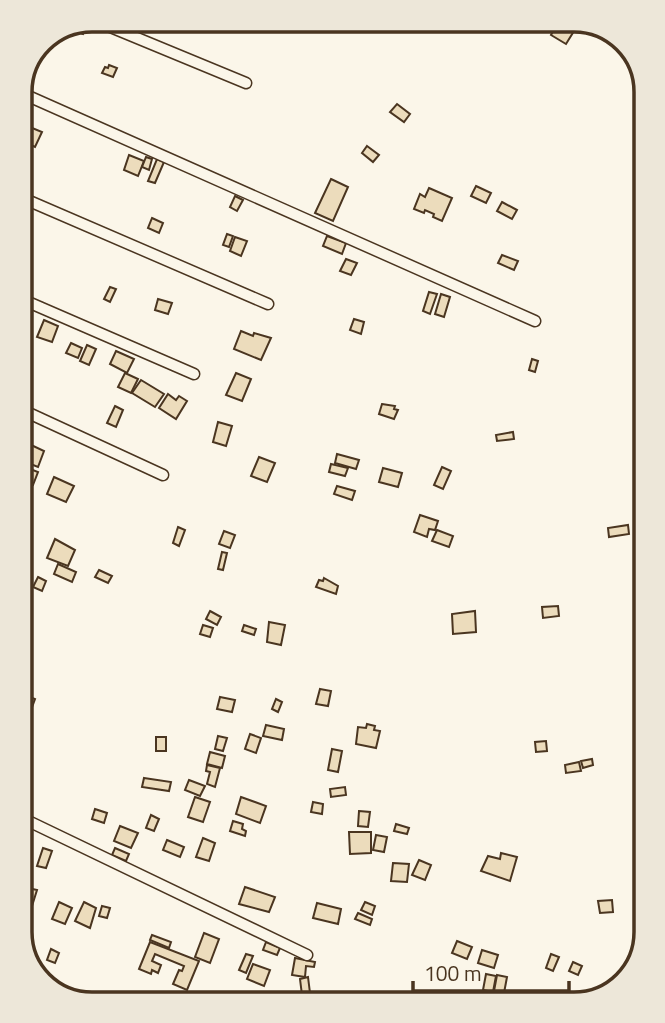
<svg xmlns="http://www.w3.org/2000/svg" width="665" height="1023" viewBox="0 0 665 1023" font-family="'Titillium Web',sans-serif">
  <rect width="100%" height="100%" fill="#fbf6e9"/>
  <g fill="#ecdcbc" stroke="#4a3520" stroke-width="2">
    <polygon points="86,21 88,22 83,34 68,29"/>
    <polygon points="558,22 574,31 566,44 551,35"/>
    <polygon points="109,65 117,68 113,77 102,73 105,67 108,68"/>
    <polygon points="397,104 410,114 404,122 390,112"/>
    <polygon points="20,123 42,132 35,147 20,140"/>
    <polygon points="367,146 379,155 373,162 362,153"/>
    <polygon points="129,155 144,161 138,176 124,170"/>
    <polygon points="146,157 152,159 149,170 142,167"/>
    <polygon points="157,159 164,162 155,183 148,181"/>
    <polygon points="331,179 348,187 333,221 315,213"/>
    <polygon points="476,186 491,193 486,203 471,196"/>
    <polygon points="429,188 452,198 442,221 433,217 434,214 425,210 424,213 414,209 420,194 425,197"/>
    <polygon points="235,196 243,200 237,211 230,207"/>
    <polygon points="502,202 517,210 512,219 497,211"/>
    <polygon points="152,218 163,223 159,233 148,228"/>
    <polygon points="227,234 233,236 229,247 223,245"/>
    <polygon points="327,236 346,243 342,254 323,246"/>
    <polygon points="235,237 247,241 241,256 230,251"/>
    <polygon points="502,255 518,261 514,270 498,263"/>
    <polygon points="346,259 357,263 351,275 340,271"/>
    <polygon points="110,287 116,289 110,302 104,299"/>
    <polygon points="429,292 437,294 430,314 423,311"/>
    <polygon points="441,294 450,297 444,317 435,314"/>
    <polygon points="158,299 172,303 168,314 155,310"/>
    <polygon points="21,308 30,312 24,326 21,325"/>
    <polygon points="354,319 364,322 361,334 350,330"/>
    <polygon points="44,320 58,326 52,342 37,337"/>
    <polygon points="241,331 253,336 254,333 271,338 261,360 234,349"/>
    <polygon points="71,343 82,348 78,358 66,353"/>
    <polygon points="87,345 96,349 89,365 80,361"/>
    <polygon points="116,351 134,359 127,373 110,364"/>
    <polygon points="532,359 538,361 535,372 529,370"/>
    <polygon points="125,373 138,379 131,393 118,387"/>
    <polygon points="236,373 251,379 242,401 226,395"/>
    <polygon points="141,380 164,394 155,407 132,393"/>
    <polygon points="168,394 176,400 179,396 187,401 176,419 159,408"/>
    <polygon points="382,404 395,406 394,409 398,410 394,419 379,414"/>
    <polygon points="115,406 123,410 116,427 107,423"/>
    <polygon points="218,422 232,426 226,446 213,442"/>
    <polygon points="513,432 514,439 497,441 496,435"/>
    <polygon points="29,444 44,451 38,467 23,461 22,445 28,447"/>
    <polygon points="337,454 359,460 356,469 335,463"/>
    <polygon points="259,457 275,463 267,482 251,476"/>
    <polygon points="331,464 348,468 345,476 329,472"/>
    <polygon points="25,467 38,472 33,485 23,481"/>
    <polygon points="442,467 451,471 443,489 434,485"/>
    <polygon points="383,468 402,473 398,487 379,482"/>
    <polygon points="54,477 74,486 66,502 47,494"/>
    <polygon points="337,486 355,491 352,500 334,494"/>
    <polygon points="420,515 438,521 435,530 429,529 427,537 414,532"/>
    <polygon points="628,525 629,534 609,537 608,528"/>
    <polygon points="178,527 185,530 179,546 173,543"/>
    <polygon points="437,530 453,536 449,547 432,541"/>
    <polygon points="224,531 235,535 230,548 219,544"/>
    <polygon points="55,539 75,550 68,566 47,558"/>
    <polygon points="222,552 227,553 223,570 218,569"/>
    <polygon points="58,564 76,572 72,582 54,574"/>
    <polygon points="99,570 112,576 108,583 95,577"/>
    <polygon points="38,577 46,581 42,591 33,587"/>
    <polygon points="324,578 338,586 336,594 316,587 319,580 323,581"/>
    <polygon points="558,606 559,616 543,618 542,607"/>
    <polygon points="210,611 221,617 217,625 206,619"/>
    <polygon points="475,611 476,632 453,634 452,614"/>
    <polygon points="269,622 285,625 281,645 267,642"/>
    <polygon points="203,625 213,628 210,637 200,634"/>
    <polygon points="244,625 256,629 254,635 242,631"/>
    <polygon points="320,689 331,691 328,706 316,704"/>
    <polygon points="25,695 35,699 31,710 25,708"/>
    <polygon points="220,697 235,700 232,712 217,709"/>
    <polygon points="276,699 282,702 278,712 272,709"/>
    <polygon points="367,724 375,726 374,730 380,731 376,748 356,744 358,727 366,728"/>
    <polygon points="266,725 284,729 282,740 263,736"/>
    <polygon points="250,734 261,738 256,753 245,749"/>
    <polygon points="218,736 227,738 223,751 215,749"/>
    <rect x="156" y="737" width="10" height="14"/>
    <polygon points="546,741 547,751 536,752 535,742"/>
    <polygon points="332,749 342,751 338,772 328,770"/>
    <polygon points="210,752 225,756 222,768 207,764"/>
    <polygon points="592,759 593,765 583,768 581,761"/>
    <polygon points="579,762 581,771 566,773 565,765"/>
    <polygon points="207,765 220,768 215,787 207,784 210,772 206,771"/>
    <polygon points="144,778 171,782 169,791 142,787"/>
    <polygon points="189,780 205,786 200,796 185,790"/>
    <polygon points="345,787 346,795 331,797 330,789"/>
    <polygon points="195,797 210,802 203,822 188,817"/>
    <polygon points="241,797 266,806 260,823 236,814"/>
    <polygon points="313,802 323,804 322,814 311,812"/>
    <polygon points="95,809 107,813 104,823 92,819"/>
    <polygon points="359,811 370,812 368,827 358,826"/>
    <polygon points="151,815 159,819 154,831 146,828"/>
    <polygon points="233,821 243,824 242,829 246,831 245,836 230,831"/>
    <polygon points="396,824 409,828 407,834 394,831"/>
    <polygon points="120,826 138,833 131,848 114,841"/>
    <polygon points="349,832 371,832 371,853 350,854"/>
    <polygon points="376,835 387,837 384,852 373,850"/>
    <polygon points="203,838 215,843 209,861 196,857"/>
    <polygon points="167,840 184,847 180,857 163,850"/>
    <polygon points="43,848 52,851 46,868 37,866"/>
    <polygon points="115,848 129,854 126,861 112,855"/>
    <polygon points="501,853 517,857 510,881 481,871 488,856 500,859"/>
    <polygon points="419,860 431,865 425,880 412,875"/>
    <polygon points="393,863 409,864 407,882 391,881"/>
    <polygon points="245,887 275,897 269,912 239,904"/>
    <polygon points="28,888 37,890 32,906 26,904"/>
    <polygon points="612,900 613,912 600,913 598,901"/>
    <polygon points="59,902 72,908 65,924 52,919"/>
    <polygon points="84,902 96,908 90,928 75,921"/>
    <polygon points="365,902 375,906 372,915 361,910"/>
    <polygon points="317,903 341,909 338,924 313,918"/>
    <polygon points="102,906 110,908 107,918 99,916"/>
    <polygon points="358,913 372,919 370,925 355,919"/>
    <polygon points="204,933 219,939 210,963 195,957"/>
    <polygon points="152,935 171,942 169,948 150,940"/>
    <polygon points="457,941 472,947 467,959 452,953"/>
    <polygon points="150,942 199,961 187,990 173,984 179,970 182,971 184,966 155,954 152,961 161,965 158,973 152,970 151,974 139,969"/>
    <polygon points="266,942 280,948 277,955 263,950"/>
    <polygon points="51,949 59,953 55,963 47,960"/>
    <polygon points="482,950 498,955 494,968 478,963"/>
    <polygon points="246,954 253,956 246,973 239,970"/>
    <polygon points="551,954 559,957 553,971 546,968"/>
    <polygon points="295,958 315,962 314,967 306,966 305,977 292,975"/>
    <polygon points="573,962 582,966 578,975 569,971"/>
    <polygon points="253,964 270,970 264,986 247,979"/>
    <polygon points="486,974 496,976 493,992 483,990"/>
    <polygon points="497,975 507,977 504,993 494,991"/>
    <polygon points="308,977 310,993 302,995 300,979"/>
  </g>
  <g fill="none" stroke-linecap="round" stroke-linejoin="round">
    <defs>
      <g id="minor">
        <polyline points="91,19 246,83"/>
        <polyline points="19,92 535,321"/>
        <polyline points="20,197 268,304"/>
        <polyline points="21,299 194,374"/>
        <polyline points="22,410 163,475"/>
        <polyline points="26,820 307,955"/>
      </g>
    </defs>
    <use href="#minor" stroke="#4a3520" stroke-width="13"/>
    <use href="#minor" stroke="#fbf6e9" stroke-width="10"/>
  </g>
  <path d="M0 0H665V1023H0ZM92 32H574A60 60 0 0 1 634 92V932A60 60 0 0 1 574 992H92A60 60 0 0 1 32 932V92A60 60 0 0 1 92 32Z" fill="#ede7d9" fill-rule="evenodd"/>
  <path fill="none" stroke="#4a3520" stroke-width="3.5" d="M92 32H574A60 60 0 0 1 634 92V932A60 60 0 0 1 574 992H92A60 60 0 0 1 32 932V92A60 60 0 0 1 92 32Z"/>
  <path d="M413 981v10h156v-10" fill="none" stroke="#4a3520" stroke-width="3.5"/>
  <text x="424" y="981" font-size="21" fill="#4a3520" stroke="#fbf6e9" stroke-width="5" paint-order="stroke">100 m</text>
</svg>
